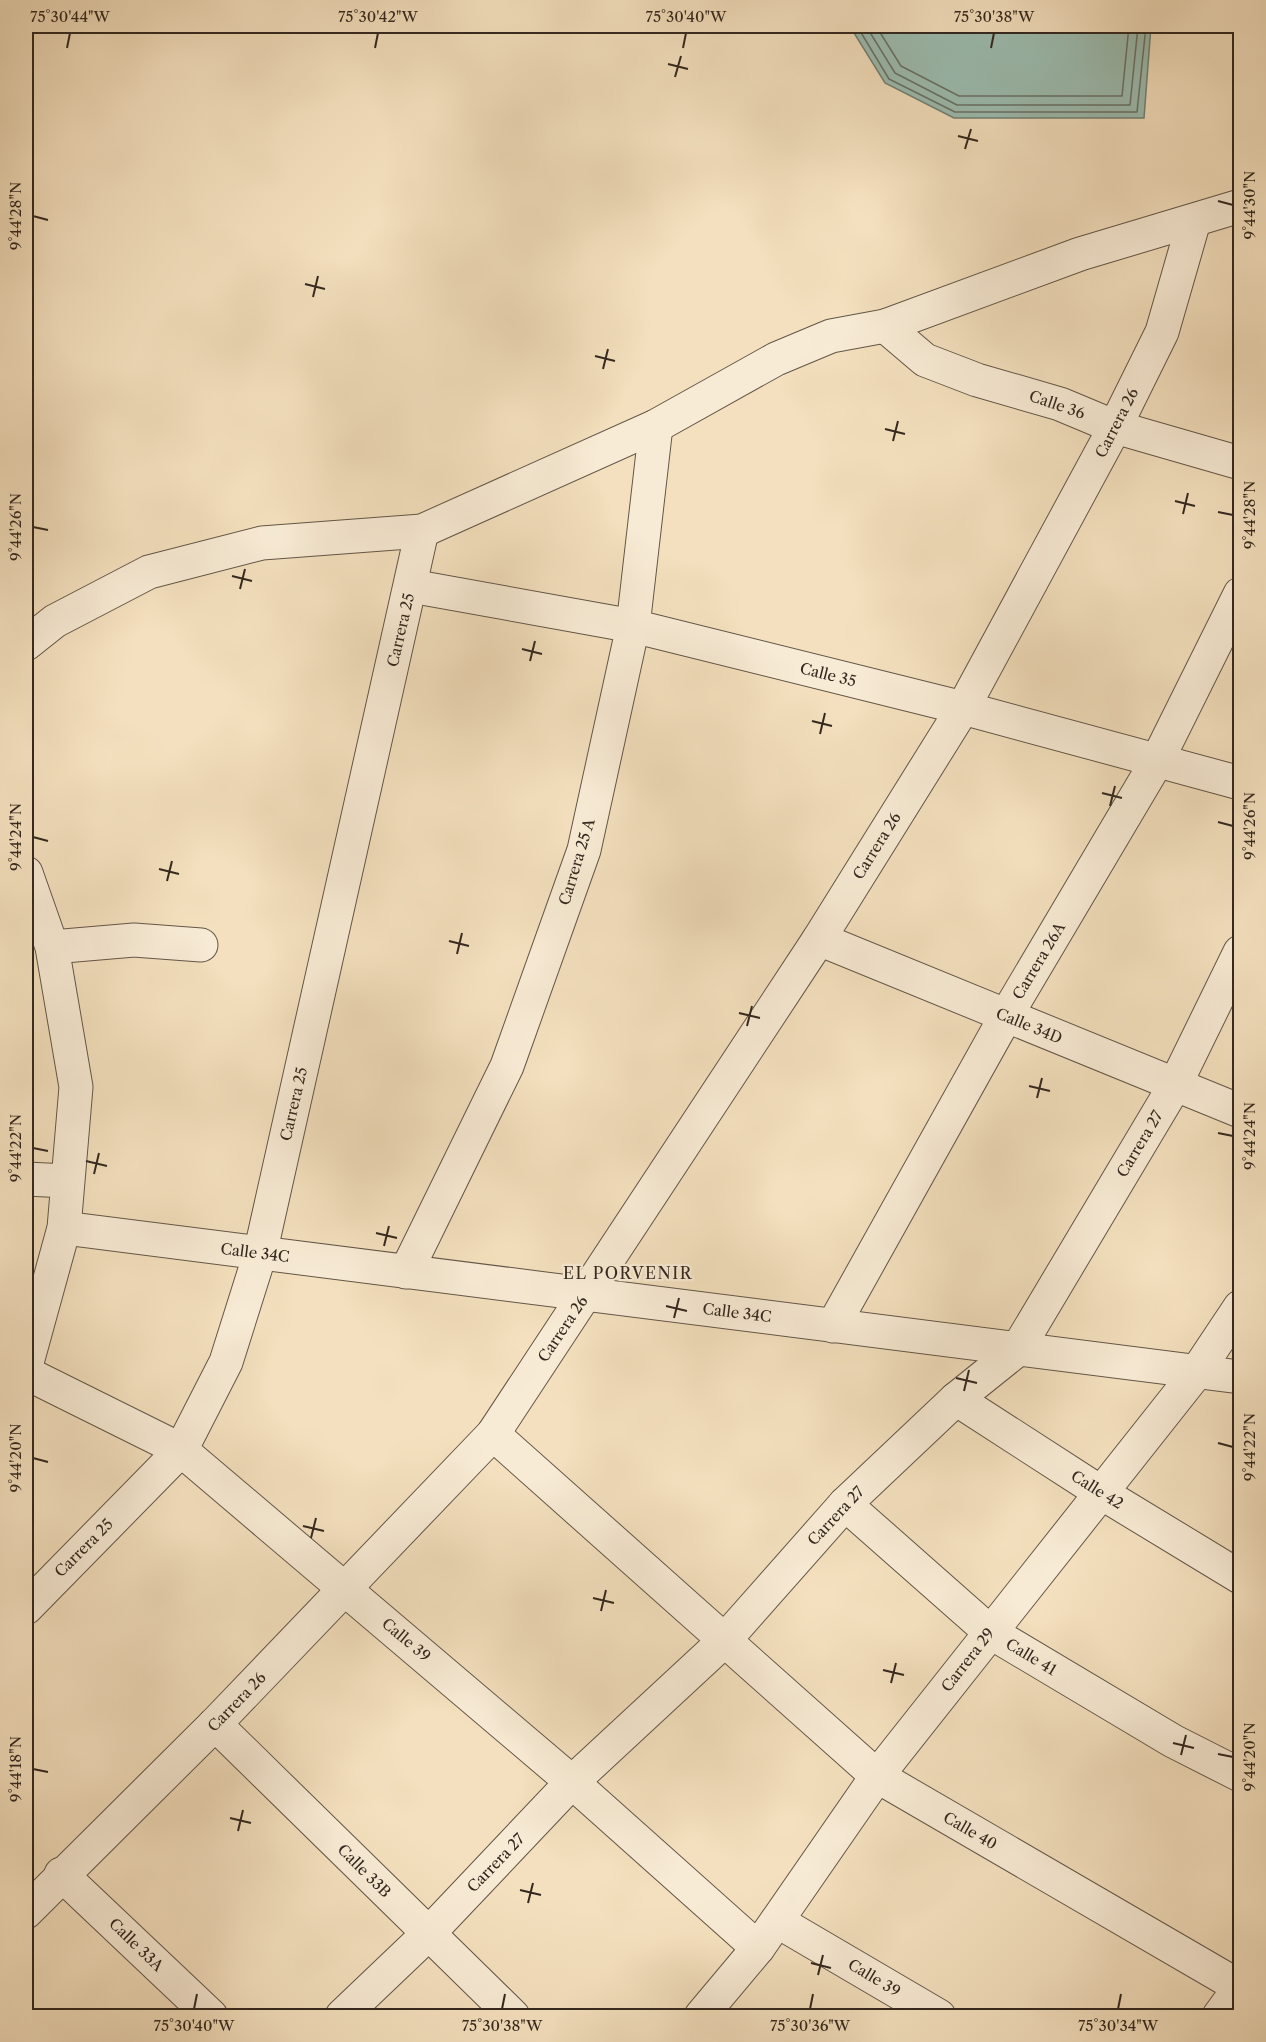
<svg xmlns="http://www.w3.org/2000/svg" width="1266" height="2042" viewBox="0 0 1266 2042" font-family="'Libre Caslon Text',serif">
  <rect width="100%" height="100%" fill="#f4e0be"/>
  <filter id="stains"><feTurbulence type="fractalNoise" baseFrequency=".00333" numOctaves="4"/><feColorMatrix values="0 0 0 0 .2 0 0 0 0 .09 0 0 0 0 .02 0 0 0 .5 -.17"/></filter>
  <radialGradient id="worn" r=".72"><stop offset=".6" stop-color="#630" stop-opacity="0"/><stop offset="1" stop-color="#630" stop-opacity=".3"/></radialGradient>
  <polygon fill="#9cbdb1" stroke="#728177" stroke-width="1.5" points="853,26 1151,26 1144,118 954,118 885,83 851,28"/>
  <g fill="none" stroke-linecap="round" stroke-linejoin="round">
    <g stroke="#687268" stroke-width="1.5">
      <polyline points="857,26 889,79 955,112 1137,112 1146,26"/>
      <polyline points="866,26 895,73 957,105 1130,105 1138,26"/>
      <polyline points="876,26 901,66 959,96 1122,96 1129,26"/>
    </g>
    <defs>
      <g id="minor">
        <polyline points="885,326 925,360 977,380 1060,404 1115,427 1240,463"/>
        <polyline points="411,586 633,626 963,708 1240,783"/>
        <polyline points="26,644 55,621 149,572 262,543 422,531 656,426 776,359 831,336 885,326 1080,254 1240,206"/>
        <polyline points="26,873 52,947 76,1087 64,1228 26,1366"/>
        <polyline points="819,939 1240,1111"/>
        <polyline points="52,947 134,940 201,945"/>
        <polyline points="26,1179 67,1181"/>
        <polyline points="64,1228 1240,1377"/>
        <polyline points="406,1272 507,1066 584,850 633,626 656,426"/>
        <polyline points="833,1326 1006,1016 1157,761 1240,594"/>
        <polyline points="26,1373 181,1450 572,1782 758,1948"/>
        <polyline points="956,1399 1100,1492 1240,1577"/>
        <polyline points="493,1434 877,1776 1240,1987"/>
        <polyline points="845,1504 990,1632 1173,1741 1240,1775"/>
        <polyline points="26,1608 181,1450 226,1362 260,1254 422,531"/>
        <polyline points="215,1724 513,2016"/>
        <polyline points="61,1874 211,2016"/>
        <polyline points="26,1912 215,1724 493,1434 819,939 963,708 1115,427 1162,332 1194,221"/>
        <polyline points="777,1921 939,2016"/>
        <polyline points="342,2016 428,1934 572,1782 723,1642 845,1504 956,1399 1017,1350 1175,1085 1240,952"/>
        <polyline points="701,2016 758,1948 877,1776 1196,1373 1240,1307"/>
        <polyline points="1219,2016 1240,1987"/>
      </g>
    </defs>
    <use href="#minor" stroke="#635647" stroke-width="35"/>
    <use href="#minor" stroke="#f8ebd5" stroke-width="33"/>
  </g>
  <path fill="none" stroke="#33281f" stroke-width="2" d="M67,48L70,33M375,48L378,33M683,48L686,33M991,48L994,33M668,64L688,69M675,77L681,56M958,136L978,141M965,149L971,129M1218,201L1233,205M33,216L48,220M305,284L325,289M313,297L318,276M595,356L615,361M603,369L608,349M885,429L905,434M893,441L898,421M1175,501L1195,506M1218,512L1233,515M1183,514L1188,493M33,527L48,530M232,576L252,581M240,589L245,569M522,649L542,654M530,661L535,641M812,721L832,726M820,734L825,713M1102,793L1122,798M1110,806L1115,786M1218,822L1233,826M33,837L48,841M159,869L179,874M167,881L172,861M449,941L469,946M457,954L462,933M739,1013L760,1018M747,1026L752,1006M1029,1086L1050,1091M1037,1098L1042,1078M1218,1133L1233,1136M33,1148L48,1151M86,1161L107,1166M94,1174L99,1153M376,1233L397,1238M384,1246L389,1226M666,1306L687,1311M674,1318L679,1298M956,1378L977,1383M964,1391L969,1370M1218,1443L1233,1447M33,1458L48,1462M303,1526L324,1531M311,1538L316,1518M593,1598L614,1603M601,1611L606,1590M883,1670L904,1675M891,1683L896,1663M1173,1743L1194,1748M1218,1754L1233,1757M1181,1755L1186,1735M33,1769L48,1772M230,1818L251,1823M238,1831L243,1810M520,1890L541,1895M528,1903L533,1883M811,1963L831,1968M818,1975L823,1955M194,2009L197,1994M502,2009L505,1994M810,2009L813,1994M1118,2009L1121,1994"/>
  <g text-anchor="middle" stroke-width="4.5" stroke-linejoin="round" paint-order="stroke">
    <g font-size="15" fill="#33281f" stroke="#f8ebd5">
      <text transform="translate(1057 405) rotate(19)" y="5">Calle 36</text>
      <text transform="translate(1117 423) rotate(-63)" y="5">Carrera 26</text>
      <text transform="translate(401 630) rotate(-77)" y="5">Carrera 25</text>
      <text transform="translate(828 675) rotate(14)" y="5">Calle 35</text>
      <text transform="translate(877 846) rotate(-58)" y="5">Carrera 26</text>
      <text transform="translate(577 862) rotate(-73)" y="5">Carrera 25 A</text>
      <text transform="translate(1039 961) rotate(-59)" y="5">Carrera 26A</text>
      <text transform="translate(1029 1026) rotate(22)" y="5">Calle 34D</text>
      <text transform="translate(294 1104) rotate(-77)" y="5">Carrera 25</text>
      <text transform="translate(1140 1144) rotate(-59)" y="5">Carrera 27</text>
      <text transform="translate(255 1253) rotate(7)" y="5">Calle 34C</text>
      <text transform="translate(737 1313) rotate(7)" y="5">Calle 34C</text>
      <text transform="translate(563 1329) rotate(-56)" y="5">Carrera 26</text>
      <text transform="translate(1097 1490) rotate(32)" y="5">Calle 42</text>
      <text transform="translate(836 1516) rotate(-47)" y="5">Carrera 27</text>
      <text transform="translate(84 1548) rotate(-45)" y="5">Carrera 25</text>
      <text transform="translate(406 1640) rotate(40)" y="5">Calle 39</text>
      <text transform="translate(1031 1657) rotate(31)" y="5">Calle 41</text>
      <text transform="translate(968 1660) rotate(-52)" y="5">Carrera 29</text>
      <text transform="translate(237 1702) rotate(-46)" y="5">Carrera 26</text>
      <text transform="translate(970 1831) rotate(30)" y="5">Calle 40</text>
      <text transform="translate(496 1863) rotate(-46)" y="5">Carrera 27</text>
      <text transform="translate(364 1871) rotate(45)" y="5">Calle 33B</text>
      <text transform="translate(136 1945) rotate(44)" y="5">Calle 33A</text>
      <text transform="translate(874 1978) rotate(31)" y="5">Calle 39</text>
    </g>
    <g font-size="16" letter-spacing="1.5" fill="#33281f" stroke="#f8ebd5">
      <text x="628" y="1279">EL PORVENIR</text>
    </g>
  </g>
  <rect width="1266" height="2042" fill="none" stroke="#f4e0be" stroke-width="66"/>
  <rect x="33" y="33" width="1200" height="1976" fill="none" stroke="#33281f" stroke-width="2"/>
  <g font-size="15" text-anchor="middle" fill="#33281f">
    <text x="70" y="22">75°30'44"W</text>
    <text x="378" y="22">75°30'42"W</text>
    <text x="686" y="22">75°30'40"W</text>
    <text x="994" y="22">75°30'38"W</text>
    <text transform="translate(1250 205) rotate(-90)" y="5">9°44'30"N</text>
    <text transform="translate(16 216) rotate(-90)" y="5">9°44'28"N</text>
    <text transform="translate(1250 515) rotate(-90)" y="5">9°44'28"N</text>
    <text transform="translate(16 527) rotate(-90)" y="5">9°44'26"N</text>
    <text transform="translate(1250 826) rotate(-90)" y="5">9°44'26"N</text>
    <text transform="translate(16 837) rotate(-90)" y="5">9°44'24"N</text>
    <text transform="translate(1250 1136) rotate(-90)" y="5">9°44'24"N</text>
    <text transform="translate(16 1148) rotate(-90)" y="5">9°44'22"N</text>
    <text transform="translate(1250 1447) rotate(-90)" y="5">9°44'22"N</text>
    <text transform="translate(16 1458) rotate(-90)" y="5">9°44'20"N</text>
    <text transform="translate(1250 1757) rotate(-90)" y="5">9°44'20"N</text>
    <text transform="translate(16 1769) rotate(-90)" y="5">9°44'18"N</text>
    <text x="194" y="2031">75°30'40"W</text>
    <text x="502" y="2031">75°30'38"W</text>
    <text x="810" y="2031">75°30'36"W</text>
    <text x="1118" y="2031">75°30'34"W</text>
  </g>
  <rect width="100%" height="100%" filter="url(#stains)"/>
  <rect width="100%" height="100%" fill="url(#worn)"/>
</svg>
